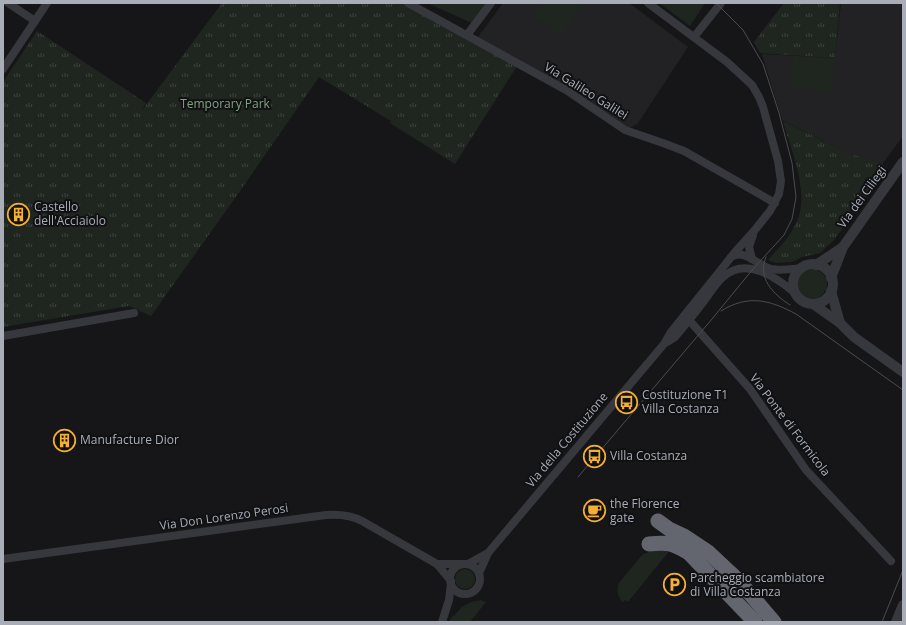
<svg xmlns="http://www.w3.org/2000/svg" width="906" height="625" viewBox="0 0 906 625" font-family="'Open Sans',sans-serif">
  <defs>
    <pattern id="park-tufts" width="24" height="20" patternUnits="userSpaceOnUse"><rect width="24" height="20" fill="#1e261f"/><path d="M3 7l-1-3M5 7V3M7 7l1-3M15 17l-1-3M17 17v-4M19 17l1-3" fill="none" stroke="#3c433d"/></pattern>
  </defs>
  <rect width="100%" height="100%" fill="#161618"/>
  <g fill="#222225">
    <polygon points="503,3 629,3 688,47 638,123 628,129 478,37"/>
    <polygon points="841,3 903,3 903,136 883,163 850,154 782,120 762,54 835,58"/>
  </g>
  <g fill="#1e261f">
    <polygon points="427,3 486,3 472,23"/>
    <polygon points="541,3 583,3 584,4 561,36 533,15"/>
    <polygon points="659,3 705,3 690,26"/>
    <polygon points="793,56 834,59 831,92 790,87"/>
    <circle cx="812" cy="284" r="15"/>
    <path d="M670,550L628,602L625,600L622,602C618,596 616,590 619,583L643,554L653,551Z"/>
    <circle cx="465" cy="579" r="10"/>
    <polygon points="481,600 486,602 470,622 449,622 453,615 454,616 462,607 471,602"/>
  </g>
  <g fill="url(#park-tufts)">
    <polygon points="222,3 403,3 517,64 517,66 455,164 390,123 391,121 319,77 240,191 151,316 129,306 3,327 3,82 37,31 146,103 140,113"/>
    <polygon points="784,3 840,3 835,58 760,53 754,42"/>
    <path d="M783,121L850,154L883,163L882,165L887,168L834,240L820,253L802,257L792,262L776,263L768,260C778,249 790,237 796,223C811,194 791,151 783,121Z"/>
  </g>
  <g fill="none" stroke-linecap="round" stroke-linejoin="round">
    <g stroke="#37383d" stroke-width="8">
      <polyline points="8,3 35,21"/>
      <polyline points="408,3 566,90 625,130 663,143 684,151 775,203"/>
      <polyline points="467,35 491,3"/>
      <polyline points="694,37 721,3"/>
      <polyline points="3,69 47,3"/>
      <path d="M731,257C745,248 758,266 771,269C781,271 792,269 802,268"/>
      <polyline points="752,259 749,247 753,235"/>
      <polyline points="689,320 750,389 806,470 891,561"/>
      <polyline points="3,336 134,313"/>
      <path d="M667,342L675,337C685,325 695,313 704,301C710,293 716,283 723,277C746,256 776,277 795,293"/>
      <path d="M3,559L326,515C339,514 351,515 362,521L437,564L451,581"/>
      <circle cx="465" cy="579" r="15"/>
      <polyline points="437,564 461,564"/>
      <polyline points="468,564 488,553"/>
      <polyline points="479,573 488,553 664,344 671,332 736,251 754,231 770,211 779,194 781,181 778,161 763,107 759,97 752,85 727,62 648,3"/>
      <polyline points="442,622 449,600 451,583"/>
    </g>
    <g stroke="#37383d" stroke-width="10">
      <circle cx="813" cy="284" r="20"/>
      <polyline points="816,265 843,247"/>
      <polyline points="831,278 843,247 903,162"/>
      <polyline points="831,291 840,323"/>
      <polyline points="813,304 840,323 854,337 903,372"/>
      <polyline points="896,622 903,605"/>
    </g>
    <g stroke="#63666e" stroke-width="15">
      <polyline points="658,521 669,529 684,536 708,552 739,581 774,622"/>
      <path d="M649,544C668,542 672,543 689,553L755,622"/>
    </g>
    <g stroke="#4a4c52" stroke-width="1">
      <path d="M766,257C757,278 773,294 790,305"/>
      <path d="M721,311C748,294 770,300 796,314L903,390"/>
      <polyline points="578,477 712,319 753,269 784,235 792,219 796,197 792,163 779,113 763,64 743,30 716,3"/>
      <polyline points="882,622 903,570"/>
    </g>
  </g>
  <defs>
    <symbol id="building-ring" viewBox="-11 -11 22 22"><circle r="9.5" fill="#111113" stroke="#f2b134" stroke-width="1.5"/><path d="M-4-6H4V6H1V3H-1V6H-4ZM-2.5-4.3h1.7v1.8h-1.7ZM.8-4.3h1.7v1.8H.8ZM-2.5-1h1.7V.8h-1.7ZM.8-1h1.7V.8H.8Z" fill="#f2b134"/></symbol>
    <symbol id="bus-ring" viewBox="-11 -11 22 22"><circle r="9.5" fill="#111113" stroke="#f2b134" stroke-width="1.5"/><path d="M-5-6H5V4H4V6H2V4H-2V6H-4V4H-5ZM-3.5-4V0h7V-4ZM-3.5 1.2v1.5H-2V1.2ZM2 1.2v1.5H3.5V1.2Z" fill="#f2b134"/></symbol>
    <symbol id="cafe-ring" viewBox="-11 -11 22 22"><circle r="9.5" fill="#111113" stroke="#f2b134" stroke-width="1.5"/><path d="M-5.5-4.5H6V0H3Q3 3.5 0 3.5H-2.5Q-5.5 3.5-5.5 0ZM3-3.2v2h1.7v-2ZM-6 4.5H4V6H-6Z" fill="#f2b134"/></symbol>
    <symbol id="parking-ring" viewBox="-11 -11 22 22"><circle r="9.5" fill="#111113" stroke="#f2b134" stroke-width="1.5"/><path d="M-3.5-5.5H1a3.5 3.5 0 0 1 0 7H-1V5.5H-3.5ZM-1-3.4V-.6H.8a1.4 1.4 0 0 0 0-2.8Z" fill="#f2b134"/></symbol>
  </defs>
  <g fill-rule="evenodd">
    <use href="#building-ring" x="6" y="202" width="25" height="25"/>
    <use href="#bus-ring" x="614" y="390" width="25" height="25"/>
    <use href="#building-ring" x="52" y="428" width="25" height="25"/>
    <use href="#bus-ring" x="582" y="444" width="25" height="25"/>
    <use href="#cafe-ring" x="582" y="498" width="25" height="25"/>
    <use href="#parking-ring" x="662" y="572" width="25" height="25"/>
  </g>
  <g text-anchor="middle" stroke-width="4" stroke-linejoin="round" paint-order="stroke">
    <g font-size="12" fill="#a8adb8" stroke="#111113">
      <text transform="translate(586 91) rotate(32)" y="4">Via Galileo Galilei</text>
      <text transform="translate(862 197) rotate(-54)" y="4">Via dei Ciliegi</text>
      <text transform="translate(790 425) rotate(53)" y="4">Via Ponte di Formicola</text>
      <text transform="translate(567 440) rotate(-50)" y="4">Via della Costituzione</text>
      <text transform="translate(224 517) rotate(-8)" y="4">Via Don Lorenzo Perosi</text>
    </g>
    <g font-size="12" fill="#7fa381" stroke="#111113">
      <text x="225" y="108">Temporary Park</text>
    </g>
    <g font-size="12" fill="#a8adb8" stroke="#111113" text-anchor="start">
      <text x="34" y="211">Castello<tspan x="34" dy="14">dell'Acciaiolo</tspan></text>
      <text x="642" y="399">Costituzione T1<tspan x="642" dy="14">Villa Costanza</tspan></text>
      <text x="80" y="444">Manufacture Dior</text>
      <text x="610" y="460">Villa Costanza</text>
      <text x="610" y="508">the Florence<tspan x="610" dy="14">gate</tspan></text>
      <text x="690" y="582">Parcheggio scambiatore<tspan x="690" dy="14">di Villa Costanza</tspan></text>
    </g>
  </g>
  <rect width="906" height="625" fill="none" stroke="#a8adb8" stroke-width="8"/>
</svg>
